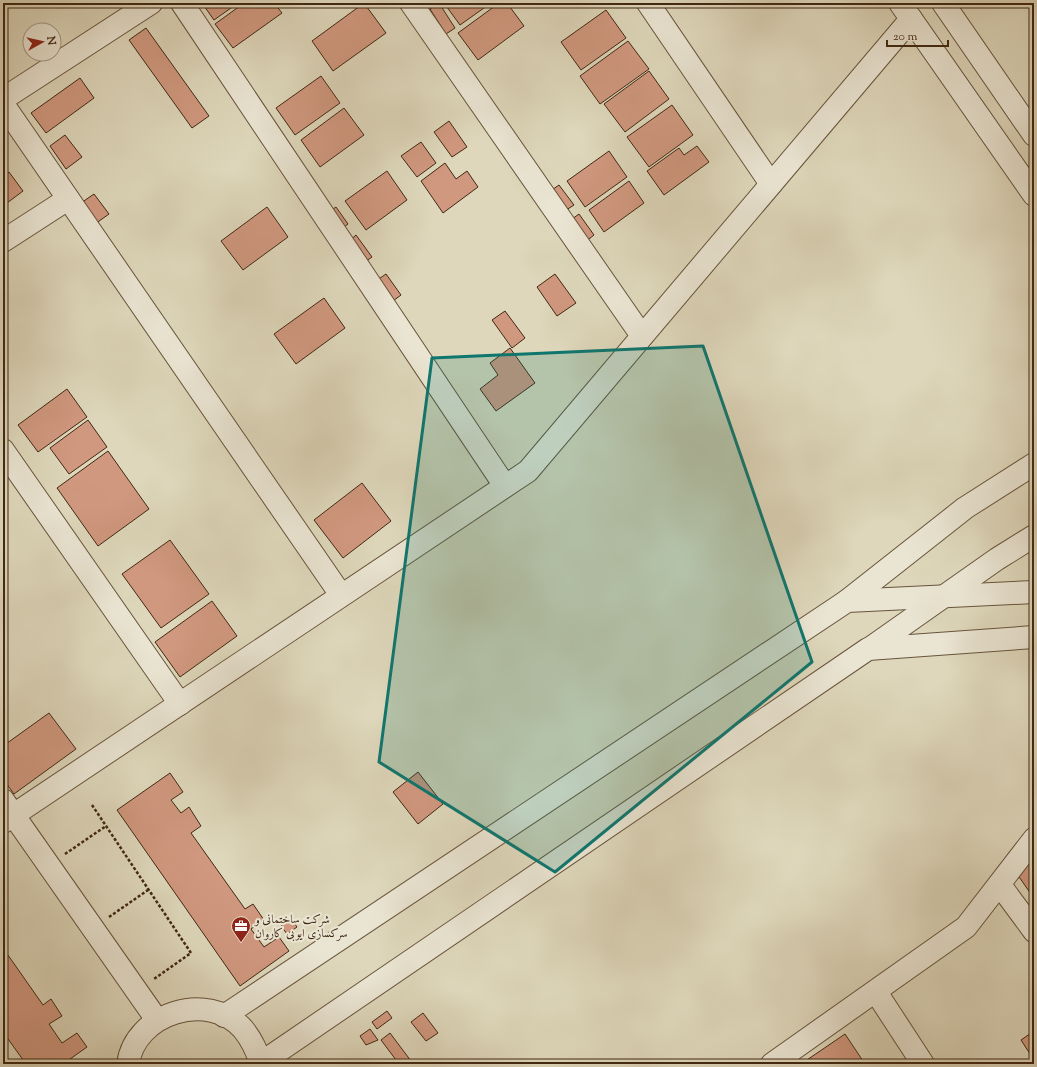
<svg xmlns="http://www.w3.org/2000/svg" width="1037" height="1067" viewBox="0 0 1037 1067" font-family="'Sorts Mill Goudy',Amiri,serif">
  <rect width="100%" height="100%" fill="#ded7bb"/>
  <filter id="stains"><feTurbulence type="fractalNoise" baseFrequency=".005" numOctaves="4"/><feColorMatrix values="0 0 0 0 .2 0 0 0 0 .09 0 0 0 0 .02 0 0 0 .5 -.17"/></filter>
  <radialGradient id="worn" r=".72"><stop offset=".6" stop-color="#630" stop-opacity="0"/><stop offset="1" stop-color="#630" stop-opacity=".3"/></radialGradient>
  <g fill="#d0987f" stroke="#412812">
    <polygon points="202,3 238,3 214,20"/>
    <polygon points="244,3 274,3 282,13 233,48 215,24"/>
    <polygon points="364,3 386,33 333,71 312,41"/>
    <polygon points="439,3 455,28 446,34 430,9"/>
    <polygon points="444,3 491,3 460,25"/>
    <polygon points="499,3 507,3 524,26 478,60 458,33"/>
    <polygon points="606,10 626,38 581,70 561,42"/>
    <polygon points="146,28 209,116 192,128 129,40"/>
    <polygon points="628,41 649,69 600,104 580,76"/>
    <polygon points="649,71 669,99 625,132 604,104"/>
    <polygon points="321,76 340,103 295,135 276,108"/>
    <polygon points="80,78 94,98 46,133 31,113"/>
    <polygon points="672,105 693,135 649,167 627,137"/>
    <polygon points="344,108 364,135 320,167 301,140"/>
    <polygon points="449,121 467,147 452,157 434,132"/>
    <polygon points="65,135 82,157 66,169 50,146"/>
    <polygon points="421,142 436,163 417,177 401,156"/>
    <polygon points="697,146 709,162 664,195 647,171 679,148 684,155"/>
    <polygon points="609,151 627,177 585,207 567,181"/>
    <polygon points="445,163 456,179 467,171 478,187 443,213 421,181"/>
    <polygon points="387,171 407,200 366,230 345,201"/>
    <polygon points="9,172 23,191 3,206 3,176"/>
    <polygon points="629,181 644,203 604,232 589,210"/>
    <polygon points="559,185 574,205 563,212 549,192"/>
    <polygon points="94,194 109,214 95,224 81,203"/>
    <polygon points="267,207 288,237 243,270 221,241"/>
    <polygon points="336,207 348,224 340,230 327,213"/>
    <polygon points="579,214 594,235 584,243 568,222"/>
    <polygon points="356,235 372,257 362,264 347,243"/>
    <polygon points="386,274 401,295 389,304 373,283"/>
    <polygon points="555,274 576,303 557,316 537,287"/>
    <polygon points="324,298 345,328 296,364 274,334"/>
    <polygon points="505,311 525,338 512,348 492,320"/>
    <polygon points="510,348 535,383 496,411 480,389 498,375 490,363"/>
    <polygon points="67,389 87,417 38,452 18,425"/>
    <polygon points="88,420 107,447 69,474 50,448"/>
    <polygon points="108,451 149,509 98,546 57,488"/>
    <polygon points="362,483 391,521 343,558 314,520"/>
    <polygon points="170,540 209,594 161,628 122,574"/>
    <polygon points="212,601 237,636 180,677 155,642"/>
    <polygon points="49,713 76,749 14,794 3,779 3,746"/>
    <polygon points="418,772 443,804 418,824 393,792"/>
    <polygon points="170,773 183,792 171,800 181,813 189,807 201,826 191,833 245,909 253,904 264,920 251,929 264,947 279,937 289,951 240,986 117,810"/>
    <polygon points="1034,848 1034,896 1033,897 1015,871"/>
    <polygon points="291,918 297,927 287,934 281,926"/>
    <polygon points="3,948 43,1005 51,999 62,1016 49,1024 62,1043 77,1033 87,1047 63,1064 26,1064 3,1032"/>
    <polygon points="387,1011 392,1018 377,1029 372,1022"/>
    <polygon points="423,1013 438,1033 426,1041 411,1022"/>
    <polygon points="370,1029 378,1040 366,1045 360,1036"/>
    <polygon points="1034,1031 1034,1060 1021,1040"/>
    <polygon points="390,1033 411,1061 408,1063 409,1064 399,1064 381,1040"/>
    <polygon points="845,1034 865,1064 843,1064 841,1061 837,1064 801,1064"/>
    <polygon points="427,1059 430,1064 420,1064"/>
  </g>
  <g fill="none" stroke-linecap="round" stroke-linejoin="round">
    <defs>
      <g id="minor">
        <polyline points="182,3 505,486"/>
        <polyline points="411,3 642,336"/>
        <polyline points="648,3 771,184"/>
        <polyline points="900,3 1034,195"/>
        <polyline points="943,3 1034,135"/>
        <polyline points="3,99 151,3"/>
        <polyline points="3,104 341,595"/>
        <polyline points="3,241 68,199"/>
        <polyline points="3,450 180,704"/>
        <polyline points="847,601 965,508 1034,464"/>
        <polyline points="869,649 997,559 1034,536"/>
        <polyline points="3,800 157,1020"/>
        <polyline points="3,822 528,471 911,19"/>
        <polyline points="1000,885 1034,931"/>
        <polyline points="876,992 923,1064"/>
        <polyline points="224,1016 847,601 1034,592"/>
        <polyline points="261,1063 868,649 1034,637"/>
        <path d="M128,1064C135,1013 208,990 243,1029C252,1040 257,1051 261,1064"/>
        <polyline points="772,1064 966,927 1034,839"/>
      </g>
    </defs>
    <use href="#minor" stroke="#68543c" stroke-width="24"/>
    <g stroke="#412812" stroke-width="2.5" stroke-dasharray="3 2" stroke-linecap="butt">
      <polyline points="92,805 191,953 154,979"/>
      <polyline points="65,854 106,826"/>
      <polyline points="109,917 148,890"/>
    </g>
    <use href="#minor" stroke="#eae5d3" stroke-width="22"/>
  </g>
  <path fill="#0f766e" fill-opacity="0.2" stroke="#0f766e" stroke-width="3" stroke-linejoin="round" d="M703,346L812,662L555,872L379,762L432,358Z"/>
  <defs>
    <symbol id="office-pin" viewBox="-11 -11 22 30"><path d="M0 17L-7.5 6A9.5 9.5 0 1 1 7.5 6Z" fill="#8f2418" stroke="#eae5d3"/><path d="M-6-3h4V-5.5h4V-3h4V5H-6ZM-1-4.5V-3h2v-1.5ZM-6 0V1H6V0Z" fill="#fff"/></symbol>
  </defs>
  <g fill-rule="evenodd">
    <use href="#office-pin" x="230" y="915" width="22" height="30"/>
  </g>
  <g text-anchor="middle" stroke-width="4" stroke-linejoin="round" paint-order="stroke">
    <g font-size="12" fill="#412812" stroke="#eae5d3" text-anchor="start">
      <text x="255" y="923">شرکت ساختمانی و<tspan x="255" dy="14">سرکسازی ایوبی کاروان</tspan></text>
    </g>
  </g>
  <rect width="1037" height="1067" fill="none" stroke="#ded7bb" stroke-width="16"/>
  <rect x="4" y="4" width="1029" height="1059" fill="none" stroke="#412812" stroke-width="2"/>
  <rect x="8" y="8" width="1021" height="1051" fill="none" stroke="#412812"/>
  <g transform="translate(42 42) rotate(82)"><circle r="19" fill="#eae5d3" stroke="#a69986"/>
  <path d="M0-3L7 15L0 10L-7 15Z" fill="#8f2418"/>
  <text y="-6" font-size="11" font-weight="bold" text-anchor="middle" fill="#412812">N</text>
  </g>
  <path d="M887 40v6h61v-6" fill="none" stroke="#412812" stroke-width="2"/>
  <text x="893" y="40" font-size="12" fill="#412812" stroke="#eae5d3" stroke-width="3" paint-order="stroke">20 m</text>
  <rect width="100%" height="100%" filter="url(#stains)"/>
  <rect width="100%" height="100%" fill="url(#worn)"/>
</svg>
